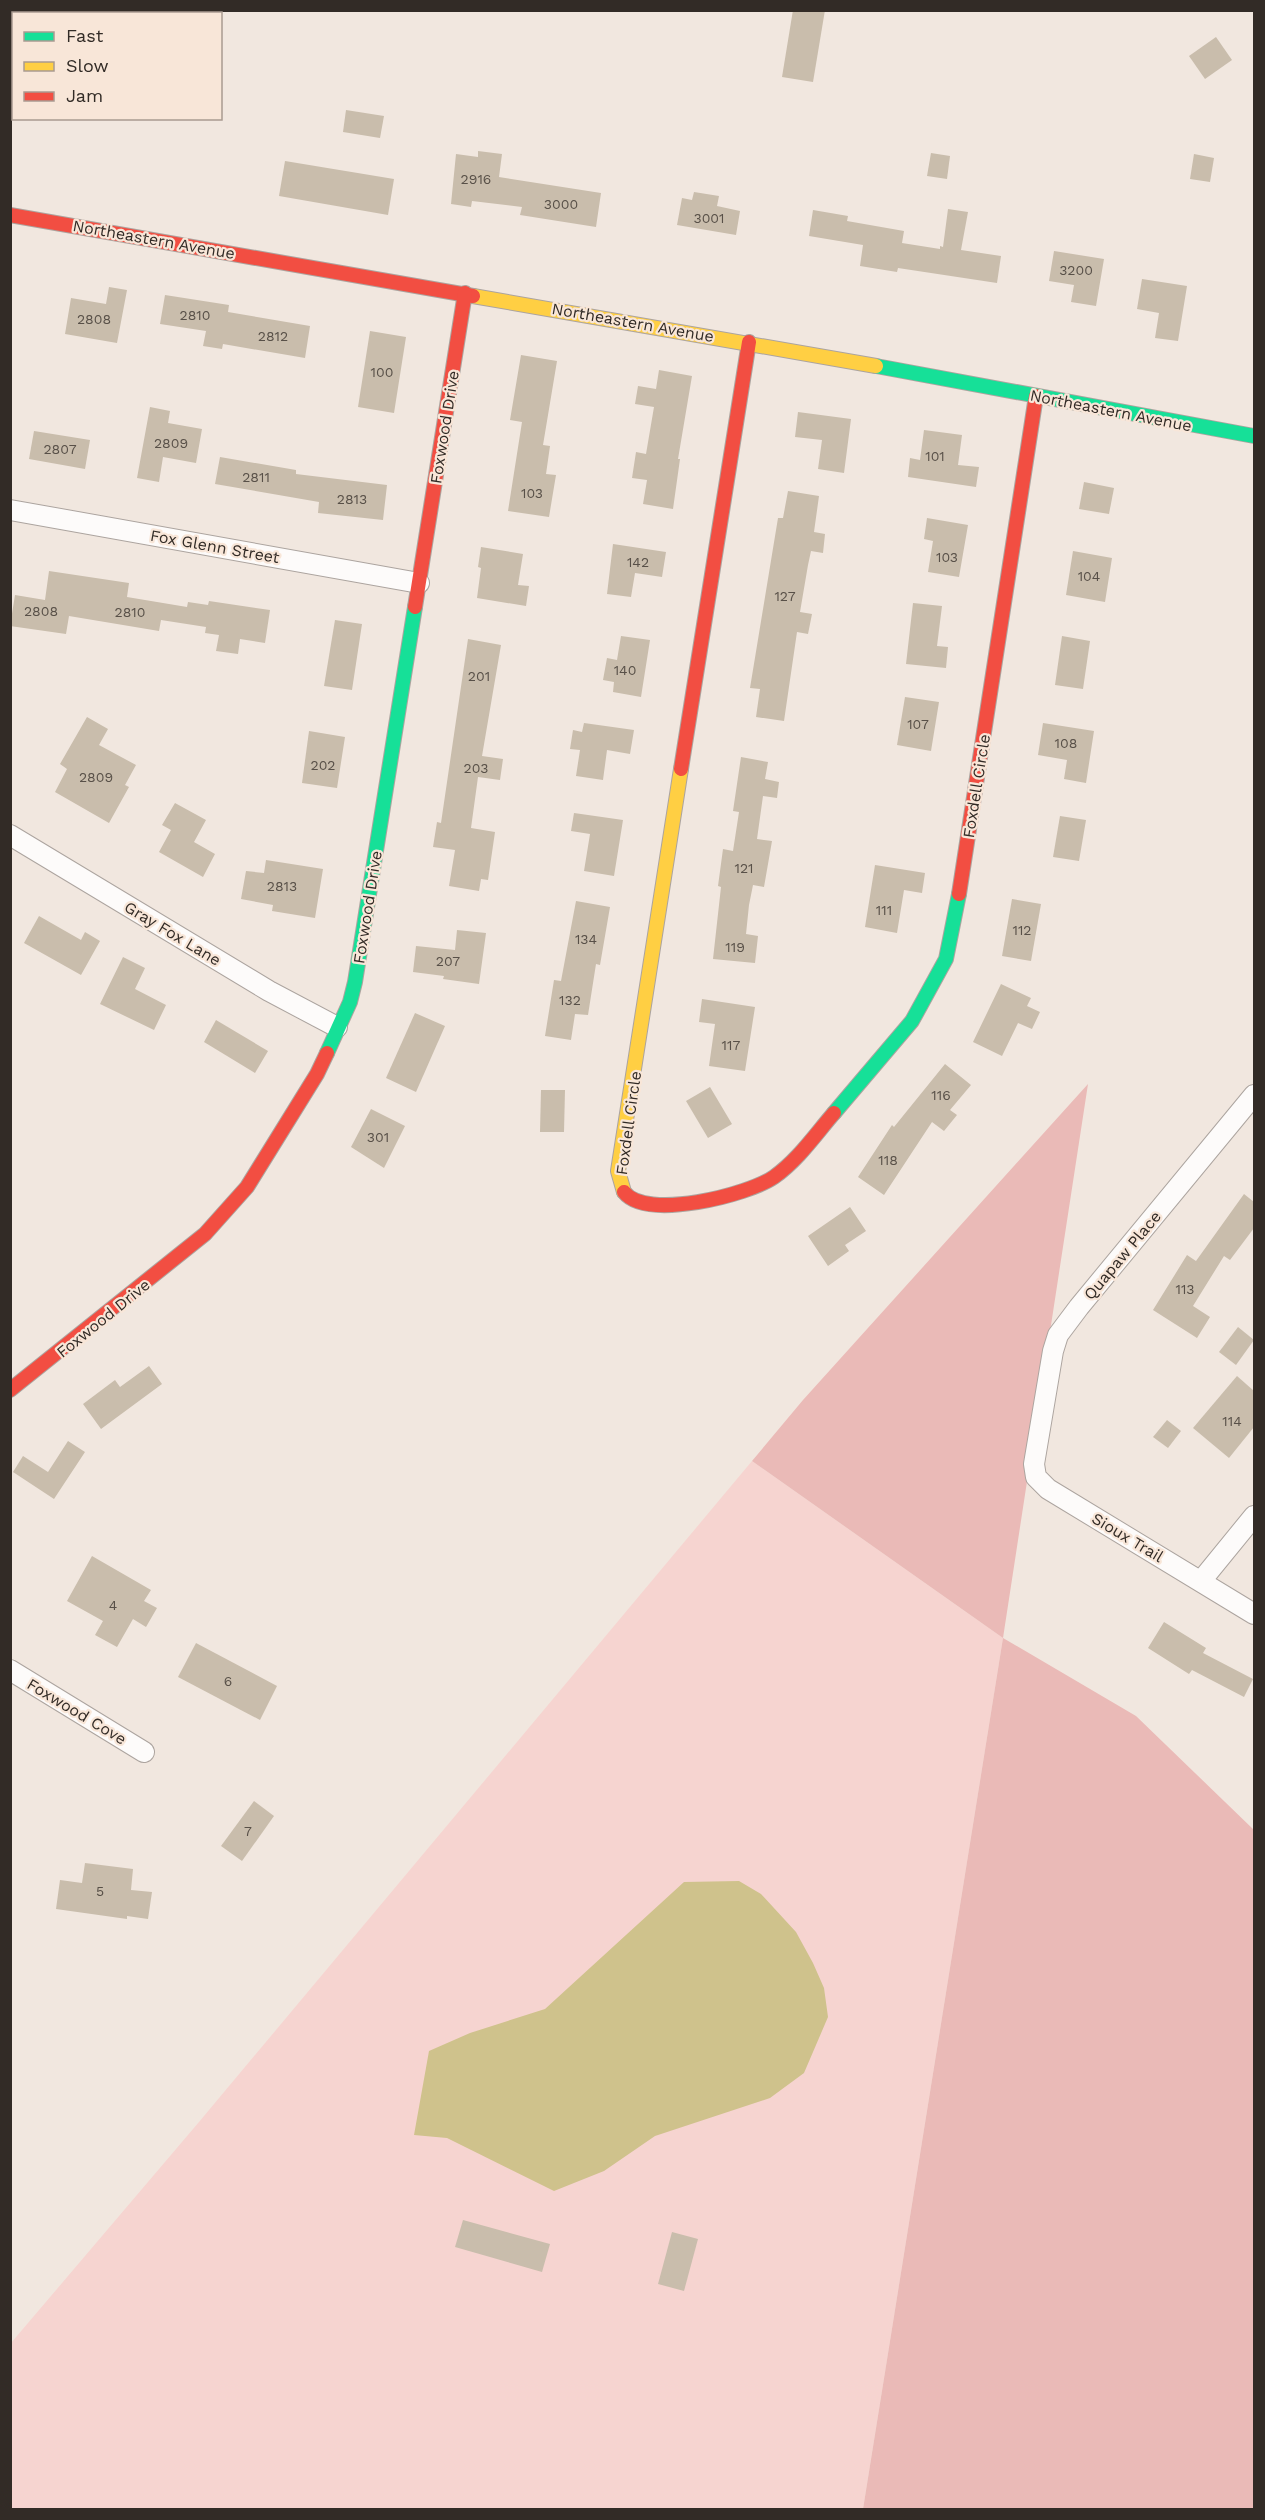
<svg xmlns="http://www.w3.org/2000/svg" width="1265" height="2520" viewBox="0 0 1265 2520" font-family="'Work Sans',sans-serif">
  <rect width="100%" height="100%" fill="#f1e7df"/>
  <polygon fill="#f6d4d0" points="752,1461 1003,1638 863,2509 11,2510 11,2343 199,2122"/>
  <polygon fill="#eabab7" points="1088,1084 1003,1638 1136,1716 1254,1830 1254,2509 863,2509 1003,1638 752,1461 803,1400"/>
  <polygon fill="#cfc28c" points="739,1881 761,1894 796,1932 813,1963 824,1988 828,2017 804,2073 770,2098 655,2136 604,2171 554,2191 447,2138 414,2135 429,2051 470,2033 545,2009 684,1882"/>
  <g fill="#c9bdac">
    <polygon points="793,10 825,10 813,82 782,77"/>
    <polygon points="1216,37 1232,60 1205,79 1189,56"/>
    <polygon points="346,110 384,116 380,138 343,132"/>
    <polygon points="478,151 502,154 499,177 601,193 596,227 520,215 522,207 472,201 471,207 451,204 456,154 478,157"/>
    <polygon points="931,153 950,156 947,179 927,176"/>
    <polygon points="1194,154 1214,158 1210,182 1190,179"/>
    <polygon points="285,161 394,179 388,215 279,196"/>
    <polygon points="694,192 719,196 717,206 740,211 736,235 677,225 682,198 692,200"/>
    <polygon points="948,209 968,212 961,250 1001,256 997,283 898,268 897,272 860,266 863,245 809,236 813,210 848,216 847,221 904,231 902,243 940,249 940,246 943,247"/>
    <polygon points="1054,251 1104,259 1096,306 1071,302 1074,285 1049,281"/>
    <polygon points="1142,279 1187,286 1178,341 1155,338 1159,313 1137,309"/>
    <polygon points="109,287 127,290 117,343 65,334 71,298 106,304"/>
    <polygon points="165,295 229,305 228,312 310,326 305,358 223,344 222,349 203,346 206,331 160,324"/>
    <polygon points="370,331 406,337 394,413 358,407"/>
    <polygon points="521,355 557,361 543,445 550,446 546,474 556,475 549,517 508,511 522,422 510,420"/>
    <polygon points="659,370 692,376 678,459 680,459 673,509 643,504 647,480 632,478 636,452 646,454 654,407 635,404 638,386 656,389"/>
    <polygon points="150,407 170,411 168,423 202,429 196,463 163,457 159,482 137,478"/>
    <polygon points="798,412 851,419 844,473 818,469 822,440 795,437"/>
    <polygon points="924,430 962,435 958,465 979,467 976,487 908,477 910,458 920,460"/>
    <polygon points="34,431 90,440 85,469 29,459"/>
    <polygon points="220,457 296,470 296,474 387,485 383,520 318,513 319,502 215,484"/>
    <polygon points="1084,482 1114,488 1109,514 1079,509"/>
    <polygon points="788,491 819,496 814,532 825,534 823,553 811,551 808,565 800,612 812,614 808,634 797,632 784,721 756,717 760,689 750,688 778,518 783,518"/>
    <polygon points="927,518 968,525 959,577 928,572 933,541 924,539"/>
    <polygon points="613,544 666,552 662,577 635,573 631,597 607,594"/>
    <polygon points="481,547 523,554 518,585 529,586 526,606 477,598 481,568 478,567"/>
    <polygon points="1073,551 1112,558 1105,602 1066,595"/>
    <polygon points="49,571 129,583 127,597 187,607 188,602 208,605 209,601 270,610 265,643 240,639 238,654 216,651 219,635 205,633 206,627 161,620 159,631 69,616 66,634 10,626 15,595 45,600"/>
    <polygon points="913,603 942,606 937,646 948,647 946,668 906,664"/>
    <polygon points="335,620 362,624 352,690 324,686"/>
    <polygon points="621,636 650,640 641,697 613,692 614,682 603,680 607,658 617,660"/>
    <polygon points="1062,636 1090,641 1083,689 1055,685"/>
    <polygon points="468,639 501,645 482,756 503,759 500,780 478,777 471,828 495,832 488,880 481,879 479,891 449,886 455,850 433,847 437,822 441,823"/>
    <polygon points="905,697 939,702 931,751 897,745"/>
    <polygon points="87,717 108,729 99,745 136,765 125,785 129,787 109,823 55,792 67,769 60,764"/>
    <polygon points="584,723 634,730 630,754 607,750 603,780 576,776 580,750 570,749 573,730 582,732"/>
    <polygon points="1043,723 1094,731 1086,783 1064,779 1067,760 1038,755"/>
    <polygon points="309,731 345,737 337,788 302,783"/>
    <polygon points="741,757 768,762 765,779 779,782 777,798 763,796 757,839 772,841 764,887 753,885 749,905 746,934 758,936 755,963 713,959 721,887 718,886 723,849 733,851 739,812 733,811"/>
    <polygon points="175,803 206,820 194,842 215,854 203,877 159,852 171,830 162,825"/>
    <polygon points="574,813 623,820 614,876 584,871 590,834 571,831"/>
    <polygon points="1060,816 1086,820 1079,861 1053,857"/>
    <polygon points="266,860 323,869 315,918 272,911 273,905 241,899 246,871 264,873"/>
    <polygon points="875,865 925,873 922,893 904,890 897,933 865,927"/>
    <polygon points="1012,899 1041,904 1031,961 1002,956"/>
    <polygon points="576,901 610,907 600,965 596,964 588,1015 575,1014 571,1040 545,1036 554,980 561,981"/>
    <polygon points="39,916 81,940 85,932 100,941 81,975 24,943"/>
    <polygon points="457,930 486,933 479,984 443,979 444,976 413,972 416,946 455,950"/>
    <polygon points="123,957 145,968 135,989 166,1005 154,1030 100,1004"/>
    <polygon points="1001,984 1031,998 1027,1006 1040,1012 1032,1029 1018,1023 1002,1056 973,1042"/>
    <polygon points="702,999 755,1007 745,1071 709,1066 715,1024 699,1022"/>
    <polygon points="415,1013 445,1026 416,1092 386,1078"/>
    <polygon points="216,1020 268,1051 255,1073 204,1042"/>
    <polygon points="945,1064 971,1085 950,1110 957,1115 944,1131 932,1122 884,1195 858,1177 892,1125 894,1127"/>
    <polygon points="710,1087 732,1124 708,1138 686,1101"/>
    <polygon points="541,1090 565,1090 564,1132 540,1132"/>
    <polygon points="371,1109 405,1126 384,1168 351,1147"/>
    <polygon points="1244,1194 1254,1202 1254,1228 1230,1260 1224,1256 1193,1306 1210,1317 1197,1338 1153,1310 1187,1255 1196,1261"/>
    <polygon points="850,1207 866,1231 845,1245 849,1251 828,1266 808,1236"/>
    <polygon points="1238,1327 1254,1340 1236,1365 1219,1352"/>
    <polygon points="149,1366 162,1384 101,1429 83,1404 115,1380 120,1387"/>
    <polygon points="1237,1376 1254,1391 1254,1427 1229,1458 1193,1428"/>
    <polygon points="1167,1420 1181,1431 1168,1448 1153,1437"/>
    <polygon points="68,1441 85,1452 54,1499 13,1472 23,1456 48,1472"/>
    <polygon points="92,1556 151,1590 144,1601 157,1608 146,1627 133,1619 117,1647 95,1635 103,1621 67,1601"/>
    <polygon points="1164,1622 1206,1648 1203,1653 1253,1679 1244,1697 1192,1670 1189,1674 1148,1648"/>
    <polygon points="196,1643 277,1686 260,1720 178,1677"/>
    <polygon points="254,1801 274,1816 242,1861 221,1846"/>
    <polygon points="85,1863 133,1869 131,1890 152,1892 148,1919 127,1916 127,1919 56,1909 60,1880 82,1883"/>
    <polygon points="463,2220 550,2244 542,2272 455,2247"/>
    <polygon points="672,2232 698,2239 684,2291 658,2284"/>
  </g>
  <g fill="none" stroke-linecap="round" stroke-linejoin="round">
    <defs>
      <g id="street">
        <polyline points="10,510 419,583"/>
        <polyline points="10,835 269,991 337,1027"/>
        <polyline points="1254,1095 1079,1307 1058,1335 1053,1351 1034,1464 1036,1477 1048,1489 1254,1614"/>
        <polyline points="1201,1581 1254,1516"/>
        <polyline points="10,1670 144,1752"/>
      </g>
      <g id="fast">
        <polyline points="876,366 1254,436"/>
        <polyline points="327,1053 350,1002 355,982 415,607"/>
        <polyline points="834,1113 912,1021 946,959 959,894"/>
      </g>
      <g id="slow">
        <polyline points="473,296 876,366"/>
        <polyline points="624,1192 618,1171 681,769"/>
      </g>
      <g id="jam">
        <polyline points="10,215 473,296"/>
        <polyline points="415,607 465,293"/>
        <polyline points="681,769 749,342"/>
        <polyline points="959,894 1036,396"/>
        <path d="M624,1192C646,1221 748,1195 774,1177C798,1160 815,1135 834,1113"/>
        <polyline points="10,1390 205,1234 247,1187 317,1074 327,1053"/>
      </g>
    </defs>
    <use href="#street" stroke="#aca49f" stroke-width="22"/>
    <use href="#fast" stroke="#aca49f" stroke-width="16"/>
    <use href="#slow" stroke="#aca49f" stroke-width="16"/>
    <use href="#jam" stroke="#aca49f" stroke-width="16"/>
    <use href="#street" stroke="#fdfbfa" stroke-width="20"/>
    <use href="#fast" stroke="#16e098" stroke-width="14"/>
    <use href="#slow" stroke="#ffcf43" stroke-width="14"/>
    <use href="#jam" stroke="#f24e42" stroke-width="14"/>
  </g>
  <g text-anchor="middle" stroke-width="4.5" stroke-linejoin="round" paint-order="stroke">
    <g font-size="14" fill="#585048">
      <text x="476" y="184">2916</text>
      <text x="561" y="209">3000</text>
      <text x="709" y="223">3001</text>
      <text x="1076" y="275">3200</text>
      <text x="195" y="320">2810</text>
      <text x="94" y="324">2808</text>
      <text x="273" y="341">2812</text>
      <text x="382" y="377">100</text>
      <text x="171" y="448">2809</text>
      <text x="60" y="454">2807</text>
      <text x="935" y="461">101</text>
      <text x="256" y="482">2811</text>
      <text x="532" y="498">103</text>
      <text x="352" y="504">2813</text>
      <text x="947" y="562">103</text>
      <text x="638" y="567">142</text>
      <text x="1089" y="581">104</text>
      <text x="785" y="601">127</text>
      <text x="41" y="616">2808</text>
      <text x="130" y="617">2810</text>
      <text x="625" y="675">140</text>
      <text x="479" y="681">201</text>
      <text x="918" y="729">107</text>
      <text x="1066" y="748">108</text>
      <text x="323" y="770">202</text>
      <text x="476" y="773">203</text>
      <text x="96" y="782">2809</text>
      <text x="744" y="873">121</text>
      <text x="282" y="891">2813</text>
      <text x="884" y="915">111</text>
      <text x="1022" y="935">112</text>
      <text x="586" y="944">134</text>
      <text x="735" y="952">119</text>
      <text x="448" y="966">207</text>
      <text x="570" y="1005">132</text>
      <text x="731" y="1050">117</text>
      <text x="941" y="1100">116</text>
      <text x="378" y="1142">301</text>
      <text x="888" y="1165">118</text>
      <text x="1185" y="1294">113</text>
      <text x="1232" y="1426">114</text>
      <text x="113" y="1610">4</text>
      <text x="228" y="1686">6</text>
      <text x="248" y="1836">7</text>
      <text x="100" y="1896">5</text>
    </g>
    <g font-size="16" fill="#322b26" stroke="#f8e6d8">
      <text transform="translate(154 239) rotate(10)" y="6">Northeastern Avenue</text>
      <text transform="translate(633 322) rotate(10)" y="6">Northeastern Avenue</text>
      <text transform="translate(1111 410) rotate(11)" y="6">Northeastern Avenue</text>
      <text transform="translate(444 427) rotate(-81)" y="6">Foxwood Drive</text>
      <text transform="translate(215 546) rotate(10)" y="6">Fox Glenn Street</text>
      <text transform="translate(976 786) rotate(-81)" y="6">Foxdell Circle</text>
      <text transform="translate(367 907) rotate(-81)" y="6">Foxwood Drive</text>
      <text transform="translate(173 933) rotate(31)" y="6">Gray Fox Lane</text>
      <text transform="translate(628 1123) rotate(-82)" y="6">Foxdell Circle</text>
      <text transform="translate(1122 1255) rotate(-50)" y="6">Quapaw Place</text>
      <text transform="translate(103 1318) rotate(-39)" y="6">Foxwood Drive</text>
      <text transform="translate(1128 1537) rotate(31)" y="6">Sioux Trail</text>
      <text transform="translate(77 1711) rotate(31)" y="6">Foxwood Cove</text>
    </g>
  </g>
  <rect width="1265" height="2520" fill="none" stroke="#322b26" stroke-width="24"/>
  <rect x="12" y="12" width="210" height="108" fill="#f8e6d8" stroke="#a99b91" stroke-width="1.5"/>
  <rect x="24" y="32" width="30" height="9" fill="#16e098" stroke="#a99b91" stroke-width="1.5"/>
  <text x="66" y="42" font-size="18" fill="#322b26">Fast</text>
  <rect x="24" y="62" width="30" height="9" fill="#ffcf43" stroke="#a99b91" stroke-width="1.5"/>
  <text x="66" y="72" font-size="18" fill="#322b26">Slow</text>
  <rect x="24" y="92" width="30" height="9" fill="#f24e42" stroke="#a99b91" stroke-width="1.5"/>
  <text x="66" y="102" font-size="18" fill="#322b26">Jam</text>
</svg>
